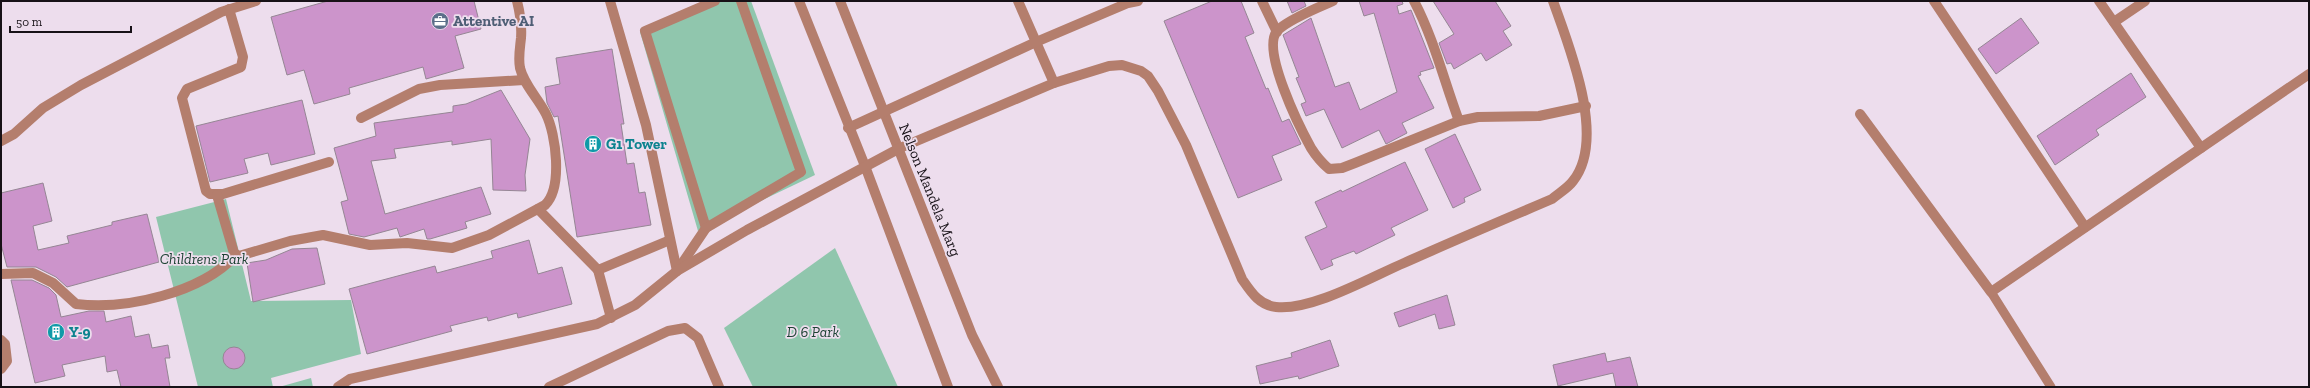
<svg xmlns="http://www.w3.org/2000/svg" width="2310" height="388" viewBox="0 0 2310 388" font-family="'Zilla Slab',serif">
  <rect width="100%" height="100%" fill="#eddded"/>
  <g fill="#90c6ad">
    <polygon points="715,1 751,1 815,175 698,231 640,32"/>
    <polygon points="226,199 251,301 351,300 361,354 271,378 273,387 198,387 156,217"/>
    <polygon points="835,248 898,387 753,387 724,328"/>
    <polygon points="311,378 313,387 279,387"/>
  </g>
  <g fill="#cc94cb" stroke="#958694">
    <polygon points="328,1 474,1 481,29 455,36 464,68 426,79 423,67 349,88 350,94 314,104 304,70 287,75 271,17"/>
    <polygon points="1212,1 1241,1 1254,33 1245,37 1266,89 1268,88 1282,122 1289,119 1301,144 1272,156 1282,180 1238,198 1164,21"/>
    <polygon points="1287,1 1304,1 1306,6 1292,13"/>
    <polygon points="1359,1 1402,1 1403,4 1397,6 1399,14 1411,10 1434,68 1420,72 1421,75 1418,76 1434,108 1402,123 1407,133 1388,143 1386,144 1379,130 1342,148 1324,109 1306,116 1301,104 1306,102 1296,78 1299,77 1283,35 1311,18 1335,87 1349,82 1360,110 1397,92 1374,13 1364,16"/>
    <polygon points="1433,1 1495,1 1511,26 1503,31 1512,45 1486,61 1481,53 1454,69 1451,63 1447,64 1439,43 1454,34"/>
    <polygon points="2021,18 2039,43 1996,74 1978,49"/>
    <polygon points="612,49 624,124 621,124 627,164 634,163 639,193 645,192 651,225 577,237 558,116 554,117 547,103 545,87 560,84 556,58"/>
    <polygon points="2131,73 2146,97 2096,130 2099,135 2055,165 2037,136"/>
    <polygon points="501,90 530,139 525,175 526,191 493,190 491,139 452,145 452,141 394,149 396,158 371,161 385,214 481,187 491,214 465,222 467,228 430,239 427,239 424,229 400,237 397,228 364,237 349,234 341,202 348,200 334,148 376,136 374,123 453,112 453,106 466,104"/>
    <polygon points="302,100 315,154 271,165 268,153 244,159 248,173 210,182 196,126"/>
    <polygon points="1455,134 1481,190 1464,198 1465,202 1453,208 1425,149"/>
    <polygon points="1405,162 1428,210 1391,228 1395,235 1356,254 1354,251 1331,260 1333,265 1321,270 1305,237 1327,227 1315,202 1341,190 1342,192"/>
    <polygon points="43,183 52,221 33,226 38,250 69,243 67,236 112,225 112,222 147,214 159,262 67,287 56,277 36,267 7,267 1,244 1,193"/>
    <polygon points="529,240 538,274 562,267 572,304 518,318 517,313 488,321 487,317 450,326 452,331 367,354 349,289 435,266 437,273 493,258 491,251"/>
    <polygon points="317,248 325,284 253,302 247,263 266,260 292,249"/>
    <polygon points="11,280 32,280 49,288 56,295 61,317 89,311 104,311 106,322 131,316 135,337 149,334 152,348 168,345 170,358 165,358 170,387 121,387 117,370 107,372 105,356 62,365 65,376 35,383"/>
    <polygon points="1447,295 1455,325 1439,329 1435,314 1399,327 1394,313"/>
    <polygon points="1330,340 1339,366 1299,379 1298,376 1260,384 1256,366 1292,357 1291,353"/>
    <circle cx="234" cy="358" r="11"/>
    <polygon points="1605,353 1607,362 1630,357 1638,387 1616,387 1613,373 1558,386 1553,365"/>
  </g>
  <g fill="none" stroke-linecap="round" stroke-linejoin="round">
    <polyline stroke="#b47e6d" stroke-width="9" points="1991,292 2051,387"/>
    <g stroke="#b47e6d" stroke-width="10">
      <polyline points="610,1 646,125 677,271"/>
      <polyline points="799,1 865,166 948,387"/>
      <polyline points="840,1 972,335 998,387"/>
      <polyline points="1018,1 1054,83"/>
      <polyline points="1262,1 1277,32"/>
      <path d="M1333,1C1319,7 1287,20 1277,31C1261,50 1300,128 1311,148C1316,156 1322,163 1329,169L1342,168L1355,163L1459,121L1478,117L1539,116L1586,106"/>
      <path d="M1414,1C1434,39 1444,81 1459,121"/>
      <polyline points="1934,1 2085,227"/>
      <polyline points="2099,1 2201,148"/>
      <polyline points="229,9 243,57 241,67 187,89 182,98 206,191 210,194 223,194 329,162"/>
      <polyline points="2114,22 2145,1"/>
      <polyline points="1860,114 1991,292 2309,74"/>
      <polyline points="361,118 419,89 440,85 524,80"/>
      <polyline points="848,128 1036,42 1128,3 1138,1"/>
      <polyline points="1,141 14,134 43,108 81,85 221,12 256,1"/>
      <path d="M217,195L234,253L239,256L290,241L323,235L370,245L407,243L452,248L489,235L545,205C563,188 556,134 546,114C538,98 524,85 520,68C518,58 520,48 521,38C522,25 520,13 517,1"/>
      <polyline points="538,209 598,270 670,240"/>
      <polyline points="706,228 645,31 715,1"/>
      <polyline points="679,268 706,228 801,172 741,1"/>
      <polyline points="598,270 611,318"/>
      <path d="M1,274L33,273L53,283L76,304C126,310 201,293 236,255"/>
      <polyline points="1,340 5,344 7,361 1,369"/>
      <path d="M338,387L350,379L597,324L635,305L677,271L747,230L900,148L1054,83L1109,66L1122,65L1141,71L1148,76L1158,91L1186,145L1242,279C1251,292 1259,305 1276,307C1312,311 1371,277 1404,263C1453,241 1503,220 1552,199C1559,193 1568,188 1573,181C1607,139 1569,46 1553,1"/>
      <polyline points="549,387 668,331 685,328 698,338 719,387"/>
    </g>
  </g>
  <defs>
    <symbol id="office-disc" viewBox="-11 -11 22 22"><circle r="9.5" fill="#5c6f8a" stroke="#eddded"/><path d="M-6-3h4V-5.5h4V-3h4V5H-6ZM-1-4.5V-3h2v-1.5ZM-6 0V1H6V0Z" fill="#fff"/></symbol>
    <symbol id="building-disc" viewBox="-11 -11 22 22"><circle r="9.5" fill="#0f9aa8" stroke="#eddded"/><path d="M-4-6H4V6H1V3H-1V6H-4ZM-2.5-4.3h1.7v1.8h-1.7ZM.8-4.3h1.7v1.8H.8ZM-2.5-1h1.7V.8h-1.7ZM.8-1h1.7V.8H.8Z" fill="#fff"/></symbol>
  </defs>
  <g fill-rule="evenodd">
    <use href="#office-disc" x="430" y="11" width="20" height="20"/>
    <use href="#building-disc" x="583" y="134" width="20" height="20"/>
    <use href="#building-disc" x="46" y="322" width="20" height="20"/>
  </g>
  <g text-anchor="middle" stroke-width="3.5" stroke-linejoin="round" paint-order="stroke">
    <g font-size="15" font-weight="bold" fill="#4e5e75" stroke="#eddded" text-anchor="start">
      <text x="453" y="26">Attentive AI</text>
    </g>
    <g font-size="15" font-weight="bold" fill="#0d838f" stroke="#eddded" text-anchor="start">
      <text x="606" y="149">G1 Tower</text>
      <text x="69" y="337">Y-9</text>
    </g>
    <g font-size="15" fill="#171117" stroke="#eddded">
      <text transform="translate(930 190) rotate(68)" y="5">Nelson Mandela Marg</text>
    </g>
    <g font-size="15" font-style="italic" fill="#1c4233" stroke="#eddded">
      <text x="204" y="264">Childrens Park</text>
      <text x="813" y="337">D 6 Park</text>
    </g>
  </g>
  <rect width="2310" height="388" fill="none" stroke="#171117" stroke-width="4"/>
  <path d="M10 26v6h121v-6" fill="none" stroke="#171117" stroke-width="2"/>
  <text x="16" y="26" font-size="12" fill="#171117" stroke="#eddded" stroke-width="3" paint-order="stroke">50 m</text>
</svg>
